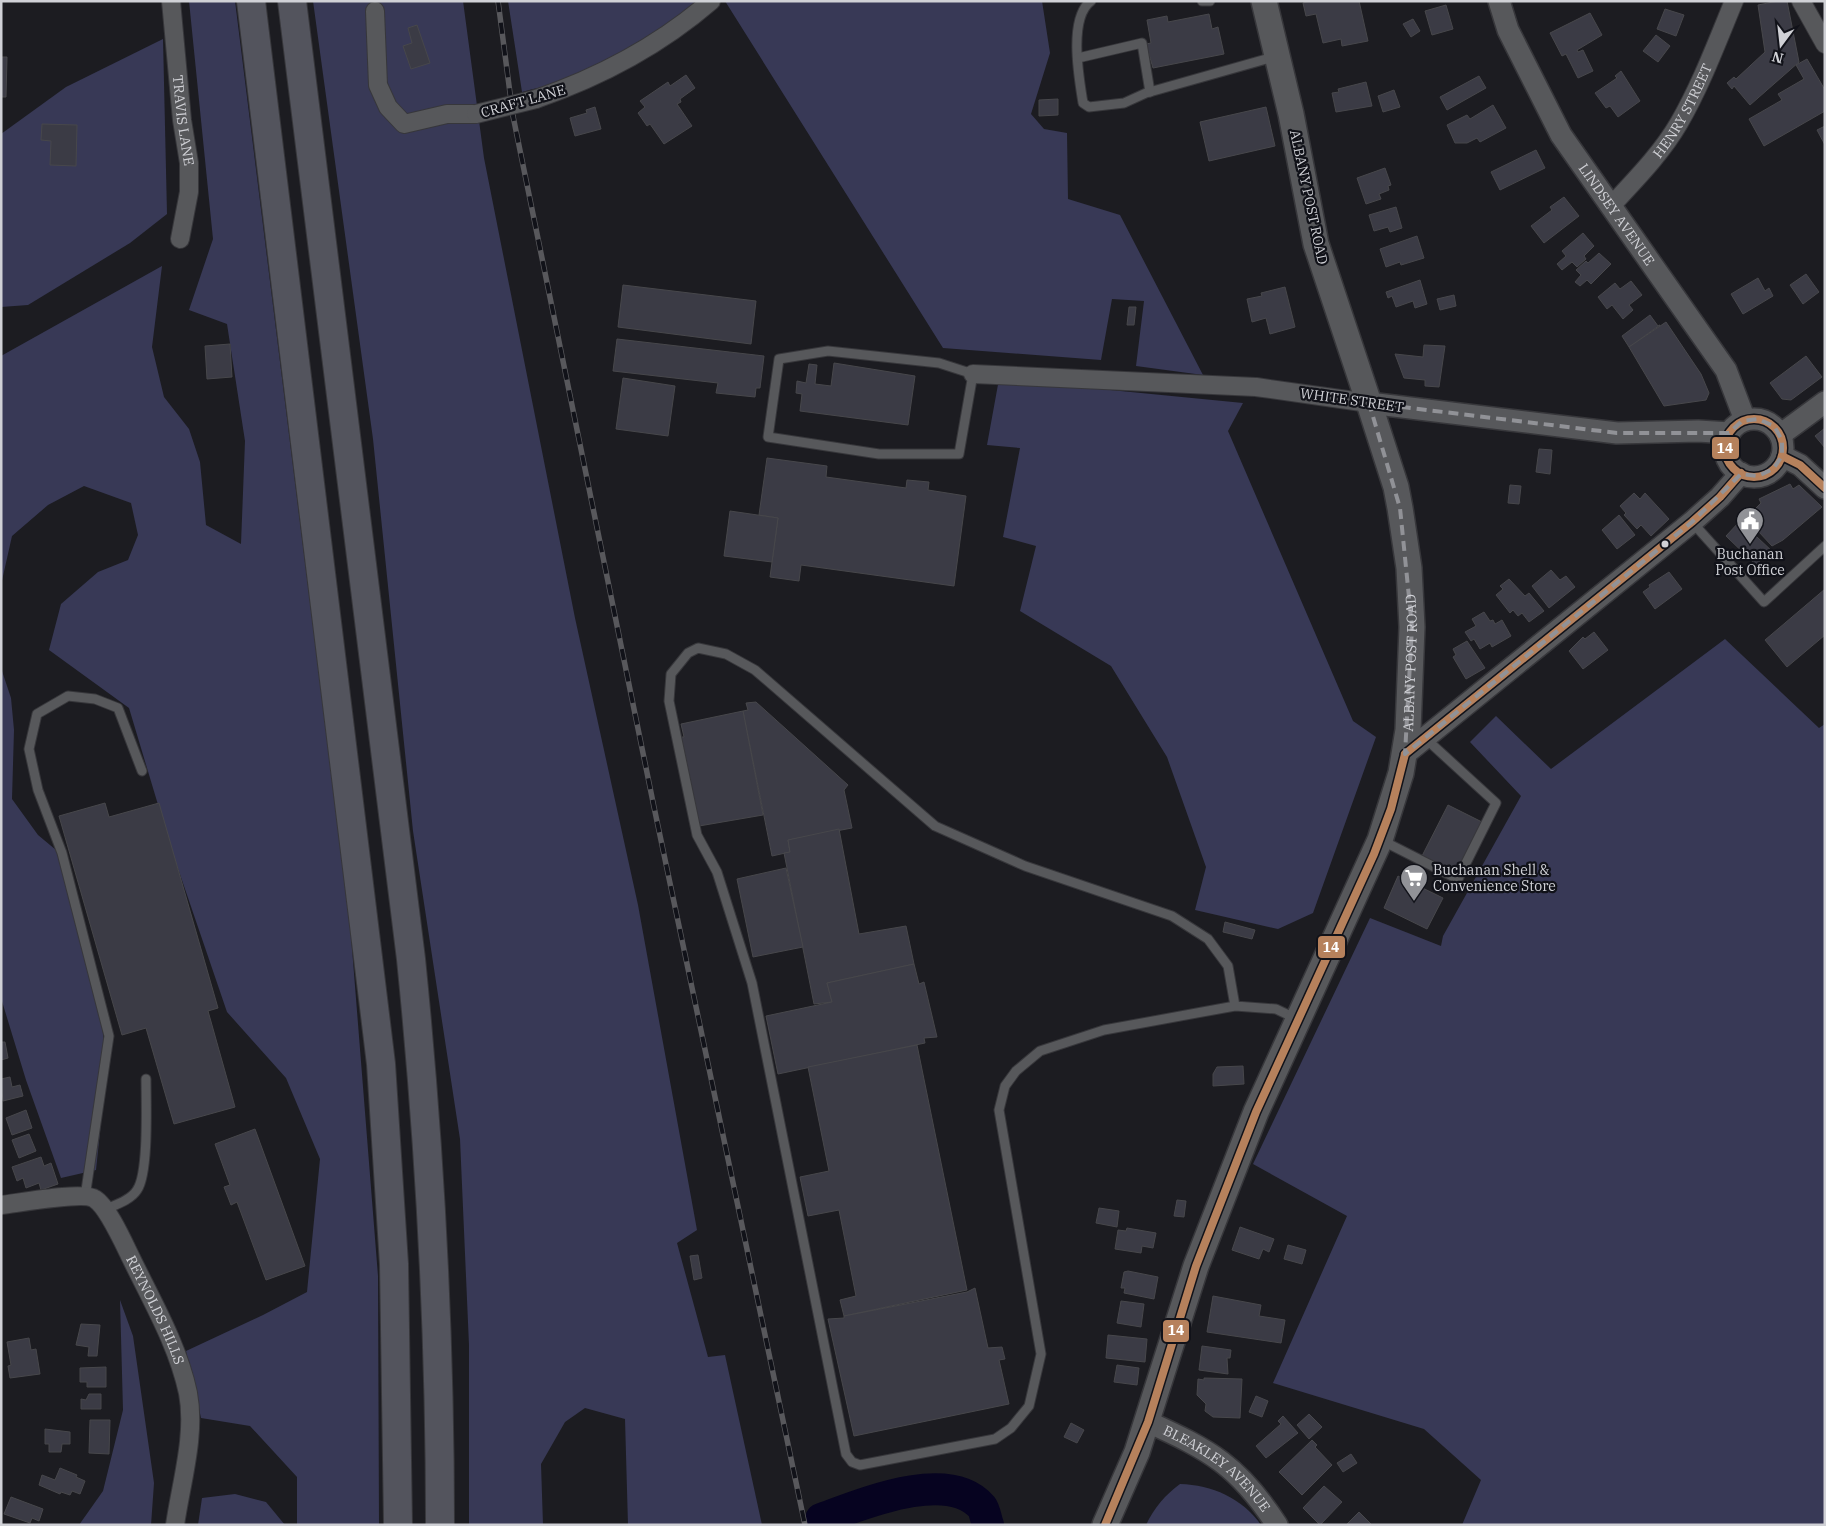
<svg xmlns="http://www.w3.org/2000/svg" width="1826" height="1526" viewBox="0 0 1826 1526" font-family="'IBM Plex Serif',serif">
  <rect width="100%" height="100%" fill="#1c1c21"/>
  <g fill="#383956">
    <polygon points="189,1 235,1 350,923 378,1276 379,1525 297,1525 297,1477 250,1426 201,1418 186,1351 263,1315 307,1292 320,1159 286,1078 227,1012 171,848 129,708 49,650 61,604 98,572 128,560 138,535 131,503 84,486 48,505 12,536 1,585 1,356 162,266 152,347 164,397 189,429 200,462 206,525 241,544 245,441 227,324 189,310 213,239"/>
    <polygon points="313,1 463,1 484,158 575,618 638,905 697,1230 677,1243 708,1357 725,1355 762,1525 628,1525 625,1419 585,1408 565,1422 541,1464 543,1525 469,1525 469,1345 460,1139 413,831 373,439"/>
    <path d="M508,1H699C657,31 612,66 563,82C550,86 535,88 522,92Z"/>
    <polygon points="725,1 1042,1 1050,53 1031,114 1044,129 1067,133 1068,199 1120,215 1203,375 1136,366 1144,301 1112,299 1101,360 943,348"/>
    <polygon points="163,39 167,214 130,243 28,305 1,307 1,134 66,87"/>
    <polygon points="999,379 1243,403 1228,431 1353,721 1376,737 1313,913 1278,929 1195,910 1206,867 1167,757 1111,666 1020,611 1036,546 1003,537 1020,448 987,445"/>
    <polygon points="1725,639 1819,728 1825,724 1825,1525 1462,1525 1481,1480 1424,1429 1273,1383 1347,1216 1253,1164 1370,918 1441,946 1443,936 1521,796 1470,742 1496,716 1551,769"/>
    <polygon points="1,668 11,698 14,730 12,799 38,835 56,850 98,994 107,1065 96,1170 61,1178 26,1080 1,998"/>
    <polygon points="120,1300 133,1336 154,1483 151,1525 79,1525 103,1491 123,1410"/>
    <path d="M1180,1484C1212,1485 1242,1498 1261,1525H1146C1154,1508 1165,1495 1180,1484Z"/>
    <polygon points="235,1494 266,1502 285,1525 198,1525 202,1498"/>
  </g>
  <g fill="none" stroke-linecap="round" stroke-linejoin="round">
    <path stroke="#060320" stroke-width="32" d="M821,1519C860,1505 948,1467 982,1507C985,1511 986,1520 988,1525"/>
  </g>
  <g fill="#3b3b45" stroke="#47474b">
    <polygon points="1311,1 1359,1 1368,41 1342,46 1341,39 1323,43 1316,14 1306,16 1303,3"/>
    <polygon points="1778,1 1787,1 1799,62 1750,105 1734,86 1732,89 1727,83 1734,77 1736,79 1765,52 1758,5"/>
    <polygon points="1446,5 1453,29 1432,35 1425,11"/>
    <polygon points="1665,9 1684,15 1676,36 1657,29"/>
    <polygon points="1590,13 1602,35 1577,50 1578,52 1583,50 1593,71 1578,78 1566,54 1562,56 1550,33"/>
    <polygon points="1209,14 1212,29 1218,27 1224,54 1153,68 1146,44 1151,43 1147,20 1167,16 1168,22"/>
    <polygon points="1413,19 1420,31 1411,37 1403,24"/>
    <polygon points="417,25 430,63 411,69 403,46 412,43 408,28"/>
    <polygon points="1656,35 1670,46 1658,62 1643,51"/>
    <polygon points="1,57 7,57 6,97 1,97"/>
    <polygon points="1807,59 1825,90 1825,111 1764,146 1749,119 1782,100 1778,94 1804,79 1796,65"/>
    <polygon points="1621,71 1640,101 1618,117 1610,106 1606,108 1595,93 1617,78 1615,76"/>
    <polygon points="686,75 695,88 680,99 681,102 677,104 692,126 664,144 650,124 647,126 638,113 645,107 640,101 668,82 670,86"/>
    <polygon points="1479,76 1486,88 1447,110 1440,97"/>
    <polygon points="1366,82 1372,106 1336,112 1332,93 1339,92 1338,89"/>
    <polygon points="1394,90 1400,107 1383,112 1378,96"/>
    <polygon points="1058,99 1058,115 1039,116 1039,100"/>
    <polygon points="1493,105 1506,128 1480,142 1477,138 1467,143 1455,143 1447,125 1467,115 1470,119"/>
    <polygon points="595,107 601,129 575,136 570,118 587,113 586,110"/>
    <polygon points="1266,107 1275,146 1209,161 1200,122"/>
    <polygon points="42,124 77,125 76,166 50,165 51,141 41,140"/>
    <polygon points="1825,126 1825,145 1817,130"/>
    <polygon points="1536,150 1545,168 1500,190 1491,172"/>
    <polygon points="1385,168 1391,185 1388,186 1389,190 1379,194 1381,199 1366,204 1357,178"/>
    <polygon points="1564,197 1579,216 1544,243 1531,226 1552,210 1550,207"/>
    <polygon points="1396,207 1402,228 1390,232 1388,227 1374,231 1369,215"/>
    <polygon points="1583,233 1594,246 1584,256 1586,259 1577,267 1572,262 1562,270 1557,264 1566,256 1562,251"/>
    <polygon points="1417,236 1424,258 1401,265 1400,262 1386,267 1380,249"/>
    <polygon points="1599,253 1611,264 1591,284 1587,280 1580,286 1575,282 1581,275 1576,270 1586,261 1588,263"/>
    <polygon points="1806,274 1819,292 1803,304 1790,285"/>
    <polygon points="1758,278 1765,291 1769,288 1773,296 1743,314 1731,294"/>
    <polygon points="1420,280 1427,304 1415,308 1413,301 1396,307 1392,296 1388,298 1386,292"/>
    <polygon points="1631,281 1642,295 1629,305 1633,310 1623,319 1612,305 1607,309 1598,297 1615,283 1620,289"/>
    <polygon points="623,285 756,301 751,344 618,327"/>
    <polygon points="1285,287 1295,327 1270,334 1266,318 1252,322 1247,299 1262,296 1261,293"/>
    <polygon points="1454,295 1456,306 1440,310 1437,299"/>
    <polygon points="1129,307 1136,307 1134,325 1127,325"/>
    <polygon points="1650,315 1658,326 1660,325 1629,347 1622,336"/>
    <polygon points="1666,322 1701,374 1709,393 1706,400 1664,406 1629,347"/>
    <polygon points="617,339 764,356 760,388 756,388 755,397 716,393 718,383 613,371"/>
    <polygon points="230,344 232,377 207,379 205,346"/>
    <polygon points="1424,345 1445,346 1439,387 1425,386 1425,380 1404,378 1395,354 1423,357"/>
    <polygon points="1806,356 1822,377 1791,400 1782,399 1770,383"/>
    <polygon points="834,363 915,376 908,425 800,411 802,394 796,393 797,381 806,383 809,364 817,365 815,384 831,386"/>
    <polygon points="623,378 675,386 668,436 616,429"/>
    <polygon points="1825,428 1825,448 1815,436"/>
    <polygon points="1539,449 1552,450 1550,474 1536,472"/>
    <polygon points="767,458 827,466 826,477 906,488 907,480 929,482 928,490 966,496 954,586 801,565 799,581 770,577 778,518 759,515"/>
    <polygon points="1790,484 1793,489 1799,485 1822,507 1783,540 1772,546 1758,531 1750,514 1761,503 1759,499"/>
    <polygon points="1510,485 1521,486 1519,504 1508,503"/>
    <polygon points="1634,493 1640,499 1645,493 1669,519 1651,536 1641,525 1637,529 1624,515 1626,513 1620,506"/>
    <polygon points="730,511 778,518 772,562 724,556"/>
    <polygon points="1619,515 1635,535 1617,549 1602,530"/>
    <polygon points="1740,521 1774,553 1770,558 1767,554 1756,565 1726,536"/>
    <polygon points="1551,570 1560,580 1566,576 1575,587 1549,608 1532,586"/>
    <polygon points="1669,572 1682,589 1655,609 1643,592 1650,587 1649,585"/>
    <polygon points="1509,579 1525,596 1529,593 1544,611 1529,622 1522,613 1518,616 1513,610 1510,613 1496,595 1503,589 1500,586"/>
    <polygon points="1825,589 1825,635 1787,667 1765,640"/>
    <polygon points="1484,612 1490,621 1493,620 1495,624 1502,620 1511,636 1492,647 1490,643 1480,649 1474,639 1471,641 1465,632 1476,626 1472,619"/>
    <polygon points="1594,632 1608,650 1583,669 1569,651 1583,637 1585,639"/>
    <polygon points="1467,641 1485,668 1466,679 1453,657 1456,655 1453,649"/>
    <polygon points="756,702 848,785 844,790 852,828 788,840 790,852 772,856 743,711 748,710 746,703"/>
    <polygon points="743,711 763,815 699,826 681,737 684,737 681,724"/>
    <polygon points="105,803 109,817 159,803 218,1008 208,1011 235,1107 174,1124 146,1028 122,1035 59,816"/>
    <polygon points="1448,805 1484,823 1457,876 1421,858"/>
    <polygon points="839,829 859,934 906,926 914,964 827,983 832,1002 814,1004 784,853 790,852 788,840"/>
    <polygon points="786,868 803,947 753,957 737,879"/>
    <polygon points="1398,876 1443,898 1427,929 1384,908"/>
    <polygon points="1225,922 1255,930 1252,939 1223,932"/>
    <polygon points="914,964 919,984 924,982 937,1037 924,1038 925,1043 778,1074 766,1016 832,1002 827,983"/>
    <polygon points="1,1042 5,1042 8,1058 1,1060"/>
    <polygon points="917,1045 967,1290 844,1316 840,1300 856,1296 839,1210 808,1216 800,1177 829,1171 808,1067"/>
    <polygon points="1243,1066 1244,1084 1213,1086 1213,1074 1217,1067"/>
    <polygon points="10,1077 12,1087 20,1085 23,1096 3,1101 1,1079"/>
    <polygon points="26,1110 32,1128 12,1135 6,1118"/>
    <polygon points="255,1129 305,1266 266,1280 237,1202 231,1205 224,1187 230,1185 215,1144"/>
    <polygon points="29,1134 36,1151 19,1158 12,1140"/>
    <polygon points="41,1157 44,1166 51,1163 58,1184 41,1190 39,1183 26,1188 23,1178 17,1181 12,1167"/>
    <polygon points="1177,1200 1186,1201 1184,1217 1174,1216"/>
    <polygon points="1099,1208 1119,1211 1117,1227 1096,1223"/>
    <polygon points="1240,1227 1274,1239 1269,1252 1263,1249 1259,1259 1232,1250"/>
    <polygon points="1127,1228 1156,1233 1153,1248 1142,1246 1141,1253 1115,1249 1118,1230 1126,1231"/>
    <polygon points="1288,1245 1306,1250 1302,1264 1284,1259"/>
    <polygon points="698,1255 702,1278 694,1280 690,1256"/>
    <polygon points="1128,1271 1158,1277 1154,1299 1124,1293 1125,1288 1121,1288 1124,1272"/>
    <polygon points="975,1288 988,1348 1002,1347 1005,1359 999,1360 1009,1404 854,1436 828,1319 844,1318 844,1316 967,1292"/>
    <polygon points="1213,1296 1261,1305 1259,1316 1285,1320 1281,1343 1207,1332"/>
    <polygon points="1121,1301 1144,1304 1141,1327 1117,1323"/>
    <polygon points="81,1324 100,1325 97,1356 88,1356 89,1347 76,1345"/>
    <polygon points="1108,1335 1147,1339 1145,1362 1106,1358"/>
    <polygon points="29,1338 31,1350 36,1349 40,1374 10,1378 8,1366 11,1365 7,1342"/>
    <polygon points="1202,1346 1231,1350 1230,1358 1227,1358 1228,1374 1199,1370"/>
    <polygon points="1117,1365 1139,1368 1137,1385 1114,1382"/>
    <polygon points="106,1367 106,1387 87,1387 87,1382 80,1382 80,1368"/>
    <polygon points="1204,1378 1242,1379 1240,1418 1213,1417 1205,1411 1206,1404 1197,1395 1198,1379 1204,1380"/>
    <polygon points="89,1394 101,1394 101,1409 81,1409 81,1399 86,1400"/>
    <polygon points="1256,1396 1268,1401 1262,1417 1249,1412"/>
    <polygon points="1309,1414 1322,1427 1309,1439 1297,1425"/>
    <polygon points="1283,1416 1298,1433 1266,1458 1256,1446 1281,1424 1278,1421"/>
    <polygon points="90,1420 110,1420 109,1454 89,1453"/>
    <polygon points="1071,1423 1084,1430 1077,1443 1064,1437"/>
    <polygon points="45,1429 70,1432 70,1444 62,1444 61,1452 49,1452 49,1444 45,1444"/>
    <polygon points="1312,1440 1317,1445 1315,1447 1332,1465 1302,1495 1279,1472"/>
    <polygon points="1351,1454 1357,1463 1343,1472 1337,1463"/>
    <polygon points="60,1468 77,1475 76,1477 85,1481 80,1494 72,1491 70,1495 61,1492 60,1494 39,1485 42,1475 55,1480"/>
    <polygon points="1324,1486 1342,1502 1320,1525 1303,1508"/>
    <polygon points="11,1497 43,1509 39,1521 32,1518 30,1523 4,1514"/>
    <polygon points="1359,1512 1372,1525 1346,1525"/>
  </g>
  <g fill="none" stroke-linecap="round" stroke-linejoin="round">
    <defs>
      <g id="service">
        <path d="M1091,1C1068,18 1079,78 1083,103L1089,107L1124,103L1146,93L1277,56"/>
        <polyline points="1202,1 1210,1"/>
        <polyline points="1078,58 1142,43 1150,92"/>
        <polygon points="828,351 939,363 973,374 959,454 879,454 768,437 779,359"/>
        <polyline points="1692,522 1764,602 1825,546"/>
        <polyline points="1383,841 1458,879 1496,803 1425,738"/>
        <polyline points="1235,1006 1228,966 1208,939 1172,916 1025,866 935,826 755,670 726,654 698,648 688,653 671,674 669,701 697,835 717,872 752,983 846,1454 852,1462 860,1465 995,1439 1011,1428 1029,1406 1041,1354 999,1110 1005,1086 1016,1071 1040,1051 1104,1030 1235,1006 1276,1009 1297,1019"/>
        <polyline points="85,1197 109,1036 62,853 38,790 29,749 37,714 68,696 95,699 118,708 142,771"/>
        <path d="M104,1210C115,1205 131,1200 137,1190C149,1173 146,1102 146,1079"/>
      </g>
      <g id="minor">
        <path id="s1" d="M171,1L182,120L189,163V192L180,239"/>
        <polyline points="1801,1 1825,44"/>
        <polyline points="375,11 378,85 388,107 404,124 447,114 476,114"/>
        <path d="M536,99C600,77 660,45 711,1"/>
        <path id="s2" d="M1611,206C1635,180 1661,154 1679,123C1701,85 1717,42 1734,1"/>
        <polyline points="973,374 1256,387 1369,403"/>
        <path id="s3" d="M1,1205C19,1203 84,1191 95,1199C108,1207 125,1246 132,1260C153,1303 178,1346 188,1393C196,1435 181,1483 175,1525"/>
      </g>
      <g id="tertiary">
        <path id="s4" d="M1499,1L1508,30L1561,135L1726,370L1745,420"/>
        <polyline points="1369,403 1617,433 1698,431 1730,433"/>
        <circle cx="1754" cy="448" r="29"/>
        <polyline points="1780,435 1825,402"/>
        <polyline points="1782,456 1800,465 1825,488"/>
        <polyline points="1405,754 1692,522 1720,497 1741,473"/>
        <path id="s5" d="M1148,1422C1210,1450 1239,1466 1277,1525"/>
      </g>
      <g id="secondary">
        <path id="s6" d="M1105,1525L1137,1452L1196,1266L1256,1112L1380,840L1401,773L1408,730L1412,627L1409,568L1400,508L1396,487L1369,403L1316,244L1291,114L1264,1"/>
      </g>
      <g id="motorway">
        <polyline points="251,1 381,1064 394,1264 398,1525"/>
        <path d="M292,1L411,959C430,1147 440,1336 440,1525"/>
      </g>
    </defs>
    <use href="#service" stroke="#37373b" stroke-width="11"/>
    <use href="#minor" stroke="#37373b" stroke-width="20"/>
    <use href="#tertiary" stroke="#37373b" stroke-width="24"/>
    <use href="#secondary" stroke="#37373b" stroke-width="28"/>
    <use href="#motorway" stroke="#37373b" stroke-width="30"/>
    <use href="#service" stroke="#57585b" stroke-width="9"/>
    <use href="#minor" stroke="#57585b" stroke-width="18"/>
    <use href="#tertiary" stroke="#57585b" stroke-width="21"/>
    <use href="#secondary" stroke="#57585b" stroke-width="25"/>
    <use href="#motorway" stroke="#53545d" stroke-width="28"/>
    <defs>
      <polyline id="rail" points="498,1 513,116 654,807 805,1525"/>
    </defs>
    <use href="#rail" stroke="#58585c" stroke-width="5.5"/>
    <use href="#rail" stroke="#111219" stroke-width="4" stroke-dasharray="11" stroke-linecap="butt"/>
    <defs>
      <polyline id="minor-bridge" points="476,114 536,99"/>
    </defs>
    <use href="#minor-bridge" stroke="#37373b" stroke-width="20" stroke-linecap="butt"/>
    <use href="#minor-bridge" stroke="#57585b" stroke-width="18"/>
    <defs>
      <g id="bus-1">
        <circle cx="1754" cy="448" r="29"/>
        <polyline points="1782,456 1800,465 1825,488"/>
        <polyline points="1405,754 1692,522 1720,497 1741,473"/>
        <polyline points="1105,1525 1148,1422 1196,1266 1256,1112 1374,854 1391,809 1405,754"/>
      </g>
    </defs>
    <use href="#bus-1" stroke="#111219" stroke-width="11"/>
    <use href="#bus-1" stroke="#b6815c" stroke-width="8"/>
  </g>
  <path fill="none" stroke="#919297" stroke-width="4" stroke-dasharray="10 6" stroke-linejoin="round" d="M1369,403L1617,433H1729L1742,421L1758,419L1774,426L1782,440V456L1773,469L1758,476L1741,474L1692,522L1405,754L1412,627L1400,508Z"/>
  <defs>
    <symbol id="civic-pin" viewBox="-11 -11 22 30"><path d="M0 17L-7.5 6A9.5 9.5 0 1 1 7.5 6Z" fill="#919297" stroke="#111219"/><path d="M-.6-6.5H3V-4.5H.6V-3L4-1V1h2V6H-6V1h2V-1L-.6-3ZM-1.2 2.5V6h2.4V2.5Z" fill="#fff"/></symbol>
    <symbol id="supermarket-pin" viewBox="-11 -11 22 30"><path d="M0 17L-7.5 6A9.5 9.5 0 1 1 7.5 6Z" fill="#919297" stroke="#111219"/><path d="M-6-5.5h2.5l.6 2H6L4.5 2H-2.5L-4.4-4H-6ZM-1.5 3.2a1.3 1.3 0 1 0 .1 0ZM3 3.2a1.3 1.3 0 1 0 .1 0Z" fill="#fff"/></symbol>
  </defs>
  <g fill-rule="evenodd">
    <use href="#civic-pin" x="1734" y="505" width="32" height="43"/>
    <use href="#supermarket-pin" x="1398" y="862" width="32" height="43"/>
  </g>
  <circle fill="#d0d1d6" stroke="#111219" stroke-width="2" cx="1665" cy="544" r="4.5"/>
  <g text-anchor="middle" stroke-width="4.5" stroke-linejoin="round" paint-order="stroke">
    <g font-size="14" fill="#d0d1d6" stroke="#111219">
      <text transform="translate(523 101) rotate(-16)" y="5">CRAFT LANE</text>
      <text dy="5" stroke="none"><textPath href="#s2" startOffset="120">HENRY STREET</textPath></text>
      <text dy="5" stroke="none"><textPath href="#s1" startOffset="120">TRAVIS LANE</textPath></text>
      <text transform="translate(1309 197) rotate(78)" y="5">ALBANY POST ROAD</text>
      <text dy="5" stroke="none"><textPath href="#s4" startOffset="245">LINDSEY AVENUE</textPath></text>
      <text transform="translate(1352 400) rotate(8)" y="5">WHITE STREET</text>
      <text dy="5" stroke="none"><textPath href="#s6" startOffset="920">ALBANY POST ROAD</textPath></text>
      <text dy="5" stroke="none"><textPath href="#s3" startOffset="222">REYNOLDS HILLS</textPath></text>
      <text dy="5" stroke="none"><textPath href="#s5" startOffset="84">BLEAKLEY AVENUE</textPath></text>
    </g>
    <g font-size="14" fill="#d0d1d6" stroke="#111219">
      <text x="1750" y="559">Buchanan<tspan x="1750" dy="16">Post Office</tspan></text>
      <text x="1433" y="875" text-anchor="start">Buchanan Shell &amp;<tspan x="1433" dy="16">Convenience Store</tspan></text>
    </g>
  </g>
  <g stroke="#111219" stroke-width="2">
    <rect x="1711" y="436" width="29" height="24" rx="5" fill="#b6815c"/>
    <rect x="1317" y="935" width="29" height="24" rx="5" fill="#b6815c"/>
    <rect x="1162" y="1319" width="28" height="24" rx="5" fill="#b6815c"/>
  </g>
  <g font-size="14" text-anchor="middle" font-weight="bold" fill="#fff">
    <text x="1725" y="453">14</text>
    <text x="1331" y="952">14</text>
    <text x="1176" y="1335">14</text>
  </g>
  <rect width="1826" height="1526" fill="none" stroke="#d0d1d6" stroke-width="5"/>
  <g transform="translate(1781 45) rotate(195)" stroke="#111219" stroke-width="4" paint-order="stroke">
  <path d="M0-4L9 19L0 12L-9 19Z" fill="#d0d1d6"/>
  <text y="-8" font-size="14" font-weight="bold" text-anchor="middle" fill="#d0d1d6">N</text>
  </g>
</svg>
